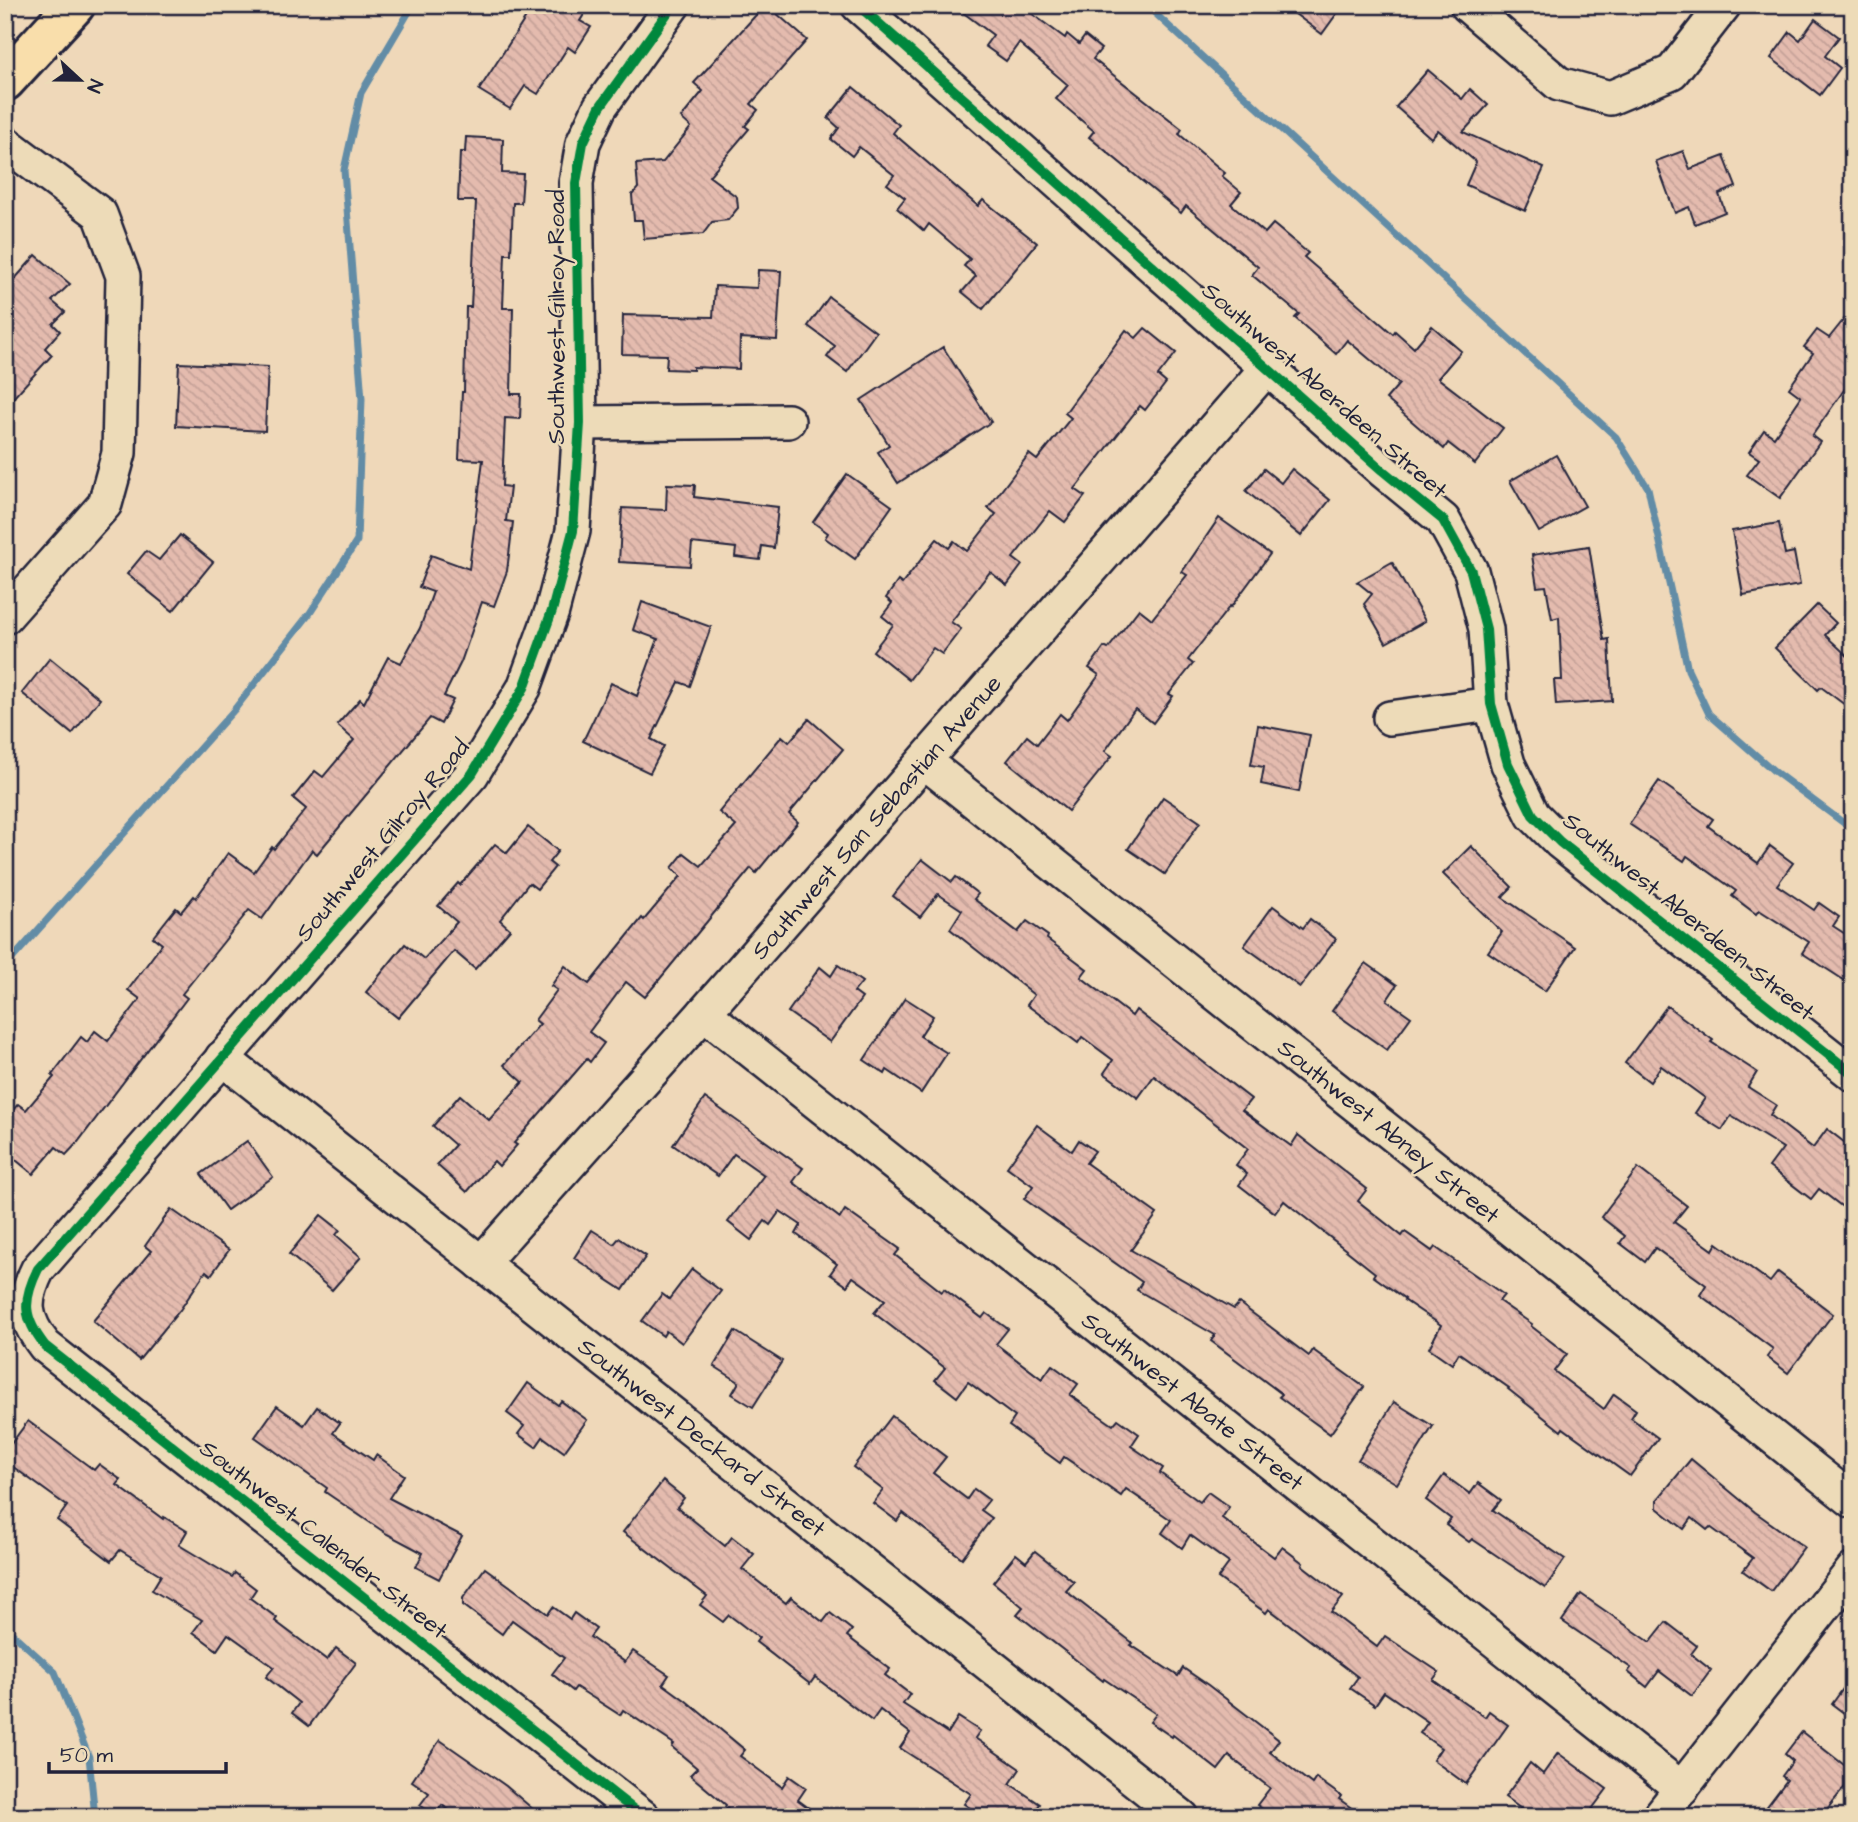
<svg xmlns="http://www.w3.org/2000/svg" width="1858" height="1822" viewBox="0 0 1858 1822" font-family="'Architects Daughter',sans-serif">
  <defs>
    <pattern id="building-back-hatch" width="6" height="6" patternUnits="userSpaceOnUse" patternTransform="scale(1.75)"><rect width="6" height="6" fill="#e4bbae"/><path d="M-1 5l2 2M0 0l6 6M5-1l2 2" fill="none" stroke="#c3a097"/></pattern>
  </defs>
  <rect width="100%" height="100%" fill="#efd8b9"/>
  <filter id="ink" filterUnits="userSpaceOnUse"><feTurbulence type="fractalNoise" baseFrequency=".0143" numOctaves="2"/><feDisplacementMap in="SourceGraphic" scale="14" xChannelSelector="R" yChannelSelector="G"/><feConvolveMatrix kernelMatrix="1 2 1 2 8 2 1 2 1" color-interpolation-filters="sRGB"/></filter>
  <g filter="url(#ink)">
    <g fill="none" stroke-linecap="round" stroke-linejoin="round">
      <g stroke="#628ca6" stroke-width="7">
        <polyline points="1146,5 1616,437 1648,488 1688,670 1709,714 1774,771 1853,830"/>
        <polyline points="5,967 234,710 310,613 357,541 362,399 344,170 361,93 413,5"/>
        <polyline points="5,1627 55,1672 89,1757 95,1817"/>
      </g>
    </g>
    <g fill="url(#building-back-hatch)" stroke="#22223b" stroke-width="2">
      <polygon points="534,5 590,5 580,21 591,27 575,52 568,47 538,94 525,86 510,109 479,90"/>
      <polygon points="765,5 767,5 807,40 751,104 758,110 745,126 749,129 709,176 737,197 738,208 728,220 712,222 703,234 644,239 642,220 634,220 632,195 638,188 636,164 663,162 691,127 681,118 703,91 694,83"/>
      <polygon points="953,5 1020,5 1065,38 1067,34 1079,44 1085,36 1101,49 1093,59 1182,129 1179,134 1225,173 1222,176 1241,192 1231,204 1265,233 1273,224 1308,253 1304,257 1393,334 1395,331 1414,348 1432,326 1461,351 1438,378 1503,428 1475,464 1448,443 1444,449 1386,399 1399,384 1347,340 1336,354 1295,318 1299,314 1252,275 1258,267 1186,206 1181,213 1089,137 1094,131 1056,99 1068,85 1019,43 1006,61 985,46 993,35"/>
      <polygon points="1283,5 1343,5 1322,34"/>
      <polygon points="1815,19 1839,37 1825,56 1840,68 1820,95 1771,58 1790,32 1800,40"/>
      <polygon points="1428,70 1462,99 1470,89 1488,105 1463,132 1544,168 1525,211 1466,185 1476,162 1438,130 1431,138 1396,107"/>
      <polygon points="853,87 899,125 893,133 978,206 983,200 1037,243 983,309 962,292 976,276 964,266 970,259 929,224 924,231 897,208 905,198 887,184 894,175 859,147 852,156 831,139 839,128 828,118"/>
      <polygon points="466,137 503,139 502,173 523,174 521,203 513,203 511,254 505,254 503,308 513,308 511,394 521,394 520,419 505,418 502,486 510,487 506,521 513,522 507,571 494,606 482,602 461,662 444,696 453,700 441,724 430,718 317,854 312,850 262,919 249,910 182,994 187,998 78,1142 66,1155 56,1147 33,1174 5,1151 5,1119 18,1104 26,1110 54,1077 52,1075 81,1037 87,1042 95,1031 108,1041 140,999 128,990 162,944 153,937 176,908 181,912 194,896 196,898 228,853 254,872 272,847 274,849 306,809 293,798 315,771 323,777 354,740 337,725 360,699 364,703 388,657 401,663 420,628 433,592 419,587 431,555 469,569 483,460 459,459 462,392 464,392 466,307 471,307 476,201 458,201 460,152 465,152"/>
      <polygon points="1683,151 1690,169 1724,156 1736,187 1719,194 1725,212 1695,224 1689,207 1675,213 1656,161"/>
      <polygon points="36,255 70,284 52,301 65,312 53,324 60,331 45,348 52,355 5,407 5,290"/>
      <polygon points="758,270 781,271 777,340 740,338 739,369 693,367 693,370 666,369 667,355 622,354 623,315 713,317 715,286 757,288"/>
      <polygon points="829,297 876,332 847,372 827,357 835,346 808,326"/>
      <polygon points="1853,308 1853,377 1812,436 1820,442 1780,498 1747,475 1759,459 1749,452 1764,430 1774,437 1801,397 1789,388 1813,353 1804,347 1817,330 1829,338"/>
      <polygon points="1145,328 1176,353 1158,376 1166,383 1145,410 1140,406 1075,489 1085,496 1065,522 1050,511 1013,558 1022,565 1007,585 990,572 951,622 961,629 942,654 933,648 909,680 873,651 893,625 882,616 892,603 886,598 898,581 902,584 937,539 949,548 954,541 967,551 996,514 988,508 1029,454 1037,460 1071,418 1065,413 1126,330 1136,338"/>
      <polygon points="943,347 991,422 898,483 878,452 889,445 861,400"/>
      <polygon points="179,363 268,367 265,431 176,426"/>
      <polygon points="1556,455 1585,506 1539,532 1510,481"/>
      <polygon points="1264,469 1281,483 1292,469 1330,500 1301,536 1246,491"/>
      <polygon points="847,474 892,506 855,559 825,538 828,533 813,522"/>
      <polygon points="667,484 695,485 694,497 778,507 774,548 762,546 760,560 735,557 736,548 692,543 690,566 619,562 622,508 666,510"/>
      <polygon points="1219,518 1270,554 1231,607 1230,606 1188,660 1193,664 1169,694 1173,696 1153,723 1135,709 1105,751 1112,756 1068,811 1007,761 1027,736 1037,744 1060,714 1067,720 1099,675 1089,668 1104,647 1108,649 1139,609 1152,619 1187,575 1182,572"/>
      <polygon points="1779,523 1785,554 1794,552 1800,585 1743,595 1732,531"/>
      <polygon points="180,535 213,562 173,611 127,574 146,551 159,560"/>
      <polygon points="1589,546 1604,640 1609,639 1612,701 1556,705 1554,680 1562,680 1559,617 1552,619 1546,586 1537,587 1532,555"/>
      <polygon points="1392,562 1425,621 1386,643 1364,604 1372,594 1357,582"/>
      <polygon points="642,602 711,627 690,686 679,682 651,739 664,746 650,773 583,741 611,683 637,696 658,639 633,630"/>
      <polygon points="1817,605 1836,623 1825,635 1853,661 1853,711 1821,687 1818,690 1775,648"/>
      <polygon points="50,658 100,699 72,734 22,693"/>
      <polygon points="809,719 843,749 789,814 798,822 756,873 751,868 645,997 626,982 589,1032 604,1043 590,1062 587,1059 514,1143 517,1145 499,1166 494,1161 467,1192 437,1165 455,1145 433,1126 460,1095 489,1120 523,1082 504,1065 540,1024 535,1020 557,990 551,986 565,966 589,984 642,918 644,920 681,876 672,868 684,853 701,866 736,826 719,812 782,736 789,742"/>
      <polygon points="1258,725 1310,735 1299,792 1261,784 1264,767 1251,765"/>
      <polygon points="1659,781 1713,819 1708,826 1758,863 1770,846 1793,863 1777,885 1814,910 1819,903 1839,917 1833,926 1853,939 1853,986 1802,953 1809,942 1759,910 1756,914 1732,896 1736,891 1687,856 1684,861 1629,824"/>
      <polygon points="1163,797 1200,822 1165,874 1128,849"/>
      <polygon points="528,827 558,851 549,862 555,867 537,889 529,883 500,920 510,929 475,969 454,951 398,1018 366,992 405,944 424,959 457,922 438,906 458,883 460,885 495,844 507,853"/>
      <polygon points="1471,846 1512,887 1502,897 1575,947 1545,991 1488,952 1502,932 1443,874"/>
      <polygon points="922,859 952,882 956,877 978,894 974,899 1018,932 1027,921 1048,936 1047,939 1087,969 1081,977 1132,1016 1136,1010 1251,1099 1242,1110 1291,1146 1298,1135 1367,1189 1358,1201 1402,1236 1405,1232 1432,1251 1435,1247 1504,1295 1499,1301 1532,1324 1531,1326 1567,1354 1554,1371 1604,1409 1614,1394 1636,1410 1631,1418 1658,1438 1630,1476 1563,1428 1561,1431 1508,1389 1509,1388 1459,1353 1452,1364 1429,1348 1441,1325 1404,1300 1405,1299 1373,1276 1375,1273 1284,1201 1275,1213 1239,1185 1247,1174 1236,1165 1248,1149 1154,1076 1138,1098 1104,1073 1113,1060 1082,1037 1078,1043 1027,1005 1034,995 950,929 962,910 938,894 920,917 893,896"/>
      <polygon points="1273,906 1303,928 1310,919 1336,939 1300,987 1244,946"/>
      <polygon points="1366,963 1397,985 1387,1000 1411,1017 1387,1050 1332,1011"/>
      <polygon points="838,965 862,982 854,992 862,998 830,1042 788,1012 820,967 831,976"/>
      <polygon points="905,998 933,1016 920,1036 947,1053 921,1093 887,1070 885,1074 864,1060"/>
      <polygon points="1667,1006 1713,1040 1711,1042 1757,1072 1748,1087 1776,1105 1770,1115 1813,1148 1827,1129 1853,1149 1853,1215 1819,1189 1811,1199 1769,1167 1783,1148 1731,1116 1722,1130 1695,1113 1705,1098 1661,1066 1650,1082 1625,1063"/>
      <polygon points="705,1098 803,1168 793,1182 840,1218 845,1210 900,1249 895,1255 942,1292 944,1289 982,1318 986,1313 1008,1329 996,1344 1042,1379 1052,1365 1078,1384 1070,1395 1113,1425 1118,1419 1139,1434 1131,1446 1163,1468 1160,1473 1200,1502 1208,1492 1229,1507 1222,1518 1274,1557 1282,1547 1303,1563 1302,1565 1343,1597 1331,1612 1377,1647 1385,1636 1439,1672 1433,1680 1485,1717 1489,1711 1508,1725 1466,1784 1433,1760 1441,1748 1420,1733 1428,1722 1384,1692 1375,1705 1350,1688 1358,1677 1269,1609 1266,1613 1218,1578 1229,1563 1190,1535 1182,1548 1162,1533 1171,1520 1126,1489 1121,1496 1064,1457 1060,1463 1009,1426 1015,1417 968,1382 957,1397 935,1380 945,1368 874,1313 885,1300 853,1277 847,1286 830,1274 837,1264 796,1234 801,1225 780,1211 770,1225 765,1221 751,1240 728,1222 764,1175 734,1154 718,1176 673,1145"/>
      <polygon points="1037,1125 1072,1151 1079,1140 1095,1151 1086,1163 1157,1214 1131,1250 1234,1309 1239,1303 1309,1356 1313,1350 1364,1387 1330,1434 1279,1397 1282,1394 1211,1341 1215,1335 1137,1290 1142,1282 1024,1199 1033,1186 1007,1167"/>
      <polygon points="247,1141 273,1177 227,1210 201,1174"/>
      <polygon points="1638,1168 1687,1206 1674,1222 1713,1250 1717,1243 1770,1282 1778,1272 1833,1314 1788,1373 1767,1357 1773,1349 1700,1295 1706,1285 1655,1248 1645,1262 1620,1243 1625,1236 1601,1217"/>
      <polygon points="171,1209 229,1250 211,1275 206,1271 180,1310 139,1360 93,1321 151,1251 145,1246"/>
      <polygon points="321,1215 340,1230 336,1235 361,1257 332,1290 289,1254"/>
      <polygon points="592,1230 614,1244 619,1238 646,1256 623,1290 574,1258"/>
      <polygon points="692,1269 721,1291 682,1343 666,1331 663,1336 642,1321 662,1294 669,1299"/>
      <polygon points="735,1331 782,1361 753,1407 732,1394 739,1382 714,1366"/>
      <polygon points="528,1383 558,1405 561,1401 587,1420 564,1452 543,1437 536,1447 518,1434 524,1426 507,1413"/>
      <polygon points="1394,1402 1433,1426 1397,1484 1358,1460"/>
      <polygon points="277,1406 304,1425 317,1407 340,1423 333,1433 373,1460 376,1455 404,1475 389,1498 462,1536 439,1579 416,1567 423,1553 387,1534 325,1492 327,1488 255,1437"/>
      <polygon points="892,1416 946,1457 933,1473 967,1499 974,1489 989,1500 981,1510 992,1518 962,1558 903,1513 897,1521 873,1503 883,1490 853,1467"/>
      <polygon points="28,1421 94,1470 99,1464 121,1480 117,1485 163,1519 164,1517 187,1531 179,1545 232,1577 235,1573 256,1589 250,1598 277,1618 275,1621 327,1660 336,1648 356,1663 309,1726 292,1713 299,1703 266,1677 274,1667 228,1634 217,1650 193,1632 202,1620 152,1590 161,1575 120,1550 111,1561 57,1520 67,1506 5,1461 5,1452"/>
      <polygon points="1691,1459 1755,1512 1804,1547 1771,1591 1743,1571 1753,1558 1710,1527 1707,1530 1692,1518 1684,1529 1657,1508 1657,1500"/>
      <polygon points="1444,1475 1470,1494 1478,1483 1501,1500 1493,1510 1565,1559 1545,1588 1472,1539 1469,1542 1446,1525 1451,1519 1426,1500"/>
      <polygon points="663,1481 684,1498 677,1507 725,1546 732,1537 754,1554 742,1569 786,1603 791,1597 823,1622 830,1613 852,1630 847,1636 890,1669 885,1675 910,1694 903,1704 948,1733 958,1717 980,1731 975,1738 1020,1769 1010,1784 1040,1804 1031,1817 984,1817 964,1804 971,1794 900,1748 910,1733 880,1710 872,1721 815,1677 810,1684 756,1642 759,1638 729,1615 723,1622 700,1605 707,1596 623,1532"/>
      <polygon points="1035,1551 1074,1582 1066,1591 1133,1643 1131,1645 1178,1676 1183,1668 1208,1685 1279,1740 1270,1752 1312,1784 1316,1778 1341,1796 1339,1799 1364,1817 1273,1817 1257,1805 1270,1788 1229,1756 1218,1770 1173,1735 1172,1737 1150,1722 1156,1714 1104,1679 1103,1681 1017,1614 1023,1607 993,1582 1016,1554 1026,1562"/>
      <polygon points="485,1568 548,1614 553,1607 570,1619 574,1613 596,1629 590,1637 625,1662 633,1651 669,1675 663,1684 685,1700 745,1750 740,1756 782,1787 789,1776 806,1788 798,1800 821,1817 738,1817 725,1807 726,1805 690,1775 697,1768 672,1747 674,1744 623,1710 620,1715 576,1687 573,1691 552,1674 564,1658 512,1620 502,1634 463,1605 463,1598"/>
      <polygon points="1581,1594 1650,1642 1666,1622 1697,1646 1691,1654 1711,1670 1692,1696 1659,1671 1647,1687 1628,1672 1631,1668 1562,1621"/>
      <polygon points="1853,1675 1853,1720 1832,1704"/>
      <polygon points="1802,1732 1853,1772 1853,1777 1824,1813 1819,1809 1813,1817 1759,1817 1787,1780 1782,1776 1793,1761 1785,1754"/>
      <polygon points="440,1740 506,1786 542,1817 459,1817 442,1805 435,1816 420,1805 429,1793 412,1781"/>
      <polygon points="1558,1753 1607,1789 1586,1817 1532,1817 1505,1797 1530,1763 1543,1774"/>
    </g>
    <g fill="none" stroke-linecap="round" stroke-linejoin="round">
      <defs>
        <g id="minor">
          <polyline points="858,5 1382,470 1443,520 1471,571 1486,629 1491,704 1508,764 1533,815 1560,842 1853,1074"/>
          <polyline points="1467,5 1559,84 1610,98 1672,72 1724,5"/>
          <polyline points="5,143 100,214 123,276 119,453 105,504 5,617"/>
          <polyline points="580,423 788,421"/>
          <polyline points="1390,718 1491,704"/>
          <polyline points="925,762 1853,1501"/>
          <polyline points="704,1013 1682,1789"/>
          <polyline points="222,1058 1182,1817"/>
          <polyline points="481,1263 704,1013 1267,368"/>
          <path d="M643,1817L45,1346C23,1318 22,1301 38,1269L472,774L524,688L552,611L573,531L580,423L576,183L583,143L600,107L673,5"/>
          <polyline points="1659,1817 1853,1570"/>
        </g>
        <polyline id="major" points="5,81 75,5"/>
      </defs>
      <use href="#minor" stroke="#22223b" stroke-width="38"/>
      <use href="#major" stroke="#22223b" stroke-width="44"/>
      <use href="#minor" stroke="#eddbb8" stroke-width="33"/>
      <use href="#major" stroke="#f9deab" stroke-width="38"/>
      <defs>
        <g id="cycleway">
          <polyline points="858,5 1382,470 1443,520 1471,571 1486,629 1491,704 1508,764 1533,815 1560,842 1853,1074"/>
          <path d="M643,1817L45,1346C23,1318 22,1301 38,1269L472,774L524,688L552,611L573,531L580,423L576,183L583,143L600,107L673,5"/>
        </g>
      </defs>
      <use href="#cycleway" stroke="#eddbb8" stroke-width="15"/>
      <use href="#cycleway" stroke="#00873e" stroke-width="10"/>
    </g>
  </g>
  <g text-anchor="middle" stroke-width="5" stroke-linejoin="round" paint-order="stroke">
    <g font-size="24" fill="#22223b" stroke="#eddbb8">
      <text transform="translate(556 317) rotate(-90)" y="8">Southwest Gilroy Road</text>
      <text transform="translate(1325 390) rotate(41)" y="8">Southwest Aberdeen Street</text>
      <text transform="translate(876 817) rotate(-49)" y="8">Southwest San Sebastian Avenue</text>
      <text transform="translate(382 840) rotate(-50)" y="8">Southwest Gilroy Road</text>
      <text transform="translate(1689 916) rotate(39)" y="8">Southwest Aberdeen Street</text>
      <text transform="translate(1389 1131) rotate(39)" y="8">Southwest Abney Street</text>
      <text transform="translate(1193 1401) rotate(38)" y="8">Southwest Abate Street</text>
      <text transform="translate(702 1437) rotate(38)" y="8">Southwest Deckard Street</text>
      <text transform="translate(324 1539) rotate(38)" y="8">Southwest Calender Street</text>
    </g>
  </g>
  <rect width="1858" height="1822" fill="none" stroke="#eddbb8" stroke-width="28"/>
  <rect x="14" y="14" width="1830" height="1794" fill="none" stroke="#22223b" stroke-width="2.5" filter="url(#ink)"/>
  <g transform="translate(80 80) rotate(112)" stroke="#eddbb8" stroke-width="5" paint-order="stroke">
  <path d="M0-5L12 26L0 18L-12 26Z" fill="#22223b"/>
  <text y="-10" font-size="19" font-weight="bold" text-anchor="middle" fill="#22223b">N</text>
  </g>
  <path d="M49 1762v10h177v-10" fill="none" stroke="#22223b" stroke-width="3.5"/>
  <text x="60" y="1762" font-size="21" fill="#22223b" stroke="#eddbb8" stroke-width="5" paint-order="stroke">50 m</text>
</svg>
